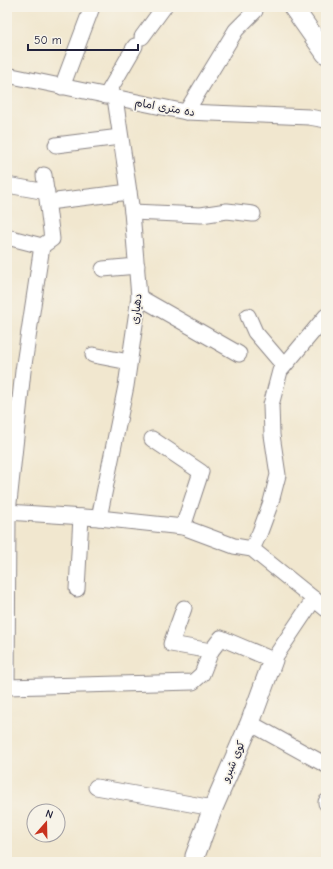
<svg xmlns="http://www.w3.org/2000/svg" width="333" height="869" viewBox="0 0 333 869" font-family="'Comic Neue','Playpen Sans Arabic',sans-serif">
  <rect width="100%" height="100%" fill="#f7f3e8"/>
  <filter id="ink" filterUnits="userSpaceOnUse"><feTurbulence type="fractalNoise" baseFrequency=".025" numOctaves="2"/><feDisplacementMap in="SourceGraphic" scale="8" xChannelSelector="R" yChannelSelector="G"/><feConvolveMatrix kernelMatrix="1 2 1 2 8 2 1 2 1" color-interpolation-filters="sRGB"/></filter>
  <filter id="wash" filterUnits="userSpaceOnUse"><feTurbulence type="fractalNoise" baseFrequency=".012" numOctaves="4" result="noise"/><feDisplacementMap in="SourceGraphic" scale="16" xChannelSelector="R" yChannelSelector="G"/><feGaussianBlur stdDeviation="0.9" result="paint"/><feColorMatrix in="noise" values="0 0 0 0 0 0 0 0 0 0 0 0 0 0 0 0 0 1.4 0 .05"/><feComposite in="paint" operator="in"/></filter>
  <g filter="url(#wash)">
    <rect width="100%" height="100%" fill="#f1e7cf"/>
  </g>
  <g filter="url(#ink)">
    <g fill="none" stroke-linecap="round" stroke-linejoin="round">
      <defs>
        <g id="minor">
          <polyline points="142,37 164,7"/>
          <polyline points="7,75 186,112 309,117 326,120"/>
          <polyline points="62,87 92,7"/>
          <polyline points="106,96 135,46"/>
          <polyline points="186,112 236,30 255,11"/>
          <polyline points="56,145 120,137"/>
          <polyline points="7,185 47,192"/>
          <polyline points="48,202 129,192"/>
          <polyline points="132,212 201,215 227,211 253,214"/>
          <polyline points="7,237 42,246 52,239 44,175"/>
          <polyline points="103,269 137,266"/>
          <polyline points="139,297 239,354"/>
          <polyline points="248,316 255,332 284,366"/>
          <polyline points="93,355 129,362"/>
          <polyline points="152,439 201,472 183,527"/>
          <polyline points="7,512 99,518 183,527 234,546 252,549 314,599"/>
          <polyline points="99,518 126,386 139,297 132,212 115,98"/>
          <polyline points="252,549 260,532 271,502 278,475 272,435 271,405 280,371 326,316"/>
          <polyline points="77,589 81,517"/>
          <polyline points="184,608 171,644 211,651"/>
          <polyline points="7,687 8,512 23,371 42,246"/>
          <polyline points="7,687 193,682 202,674 211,651 221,638 273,660 314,599 326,609"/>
          <polyline points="250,723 326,765"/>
          <polyline points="96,787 213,808"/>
          <polyline points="326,803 326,802"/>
        </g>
        <g id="tertiary">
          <polyline points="293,7 326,54"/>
          <polyline points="195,862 195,856 213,808 250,723 273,660"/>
        </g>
      </defs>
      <use href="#minor" stroke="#8a8485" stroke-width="17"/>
      <use href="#tertiary" stroke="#8a8485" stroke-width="21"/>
      <use href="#minor" stroke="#fff" stroke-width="15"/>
      <use href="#tertiary" stroke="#fff" stroke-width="19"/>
    </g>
  </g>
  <g text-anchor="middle" stroke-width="3.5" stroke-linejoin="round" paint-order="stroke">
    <g font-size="11" fill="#22223b" stroke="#f7f3e8">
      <text transform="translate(165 107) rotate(10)" y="4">ده متری امام</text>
      <text transform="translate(136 309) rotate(-84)" y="4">دهیاری</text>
      <text transform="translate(233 761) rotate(-67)" y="4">کوی شبرو</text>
    </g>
  </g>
  <rect width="333" height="869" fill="none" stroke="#f7f3e8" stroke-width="24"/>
  <g transform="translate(46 823) rotate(20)"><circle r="19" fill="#f7f3e8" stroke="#a29fa3"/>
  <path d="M0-3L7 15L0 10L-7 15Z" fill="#c8321e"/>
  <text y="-6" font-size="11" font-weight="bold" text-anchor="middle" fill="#22223b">N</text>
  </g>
  <path d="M28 44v6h110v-6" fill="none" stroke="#22223b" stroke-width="2"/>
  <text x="34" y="44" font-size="12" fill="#22223b" stroke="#f7f3e8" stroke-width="3" paint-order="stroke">50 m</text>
</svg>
